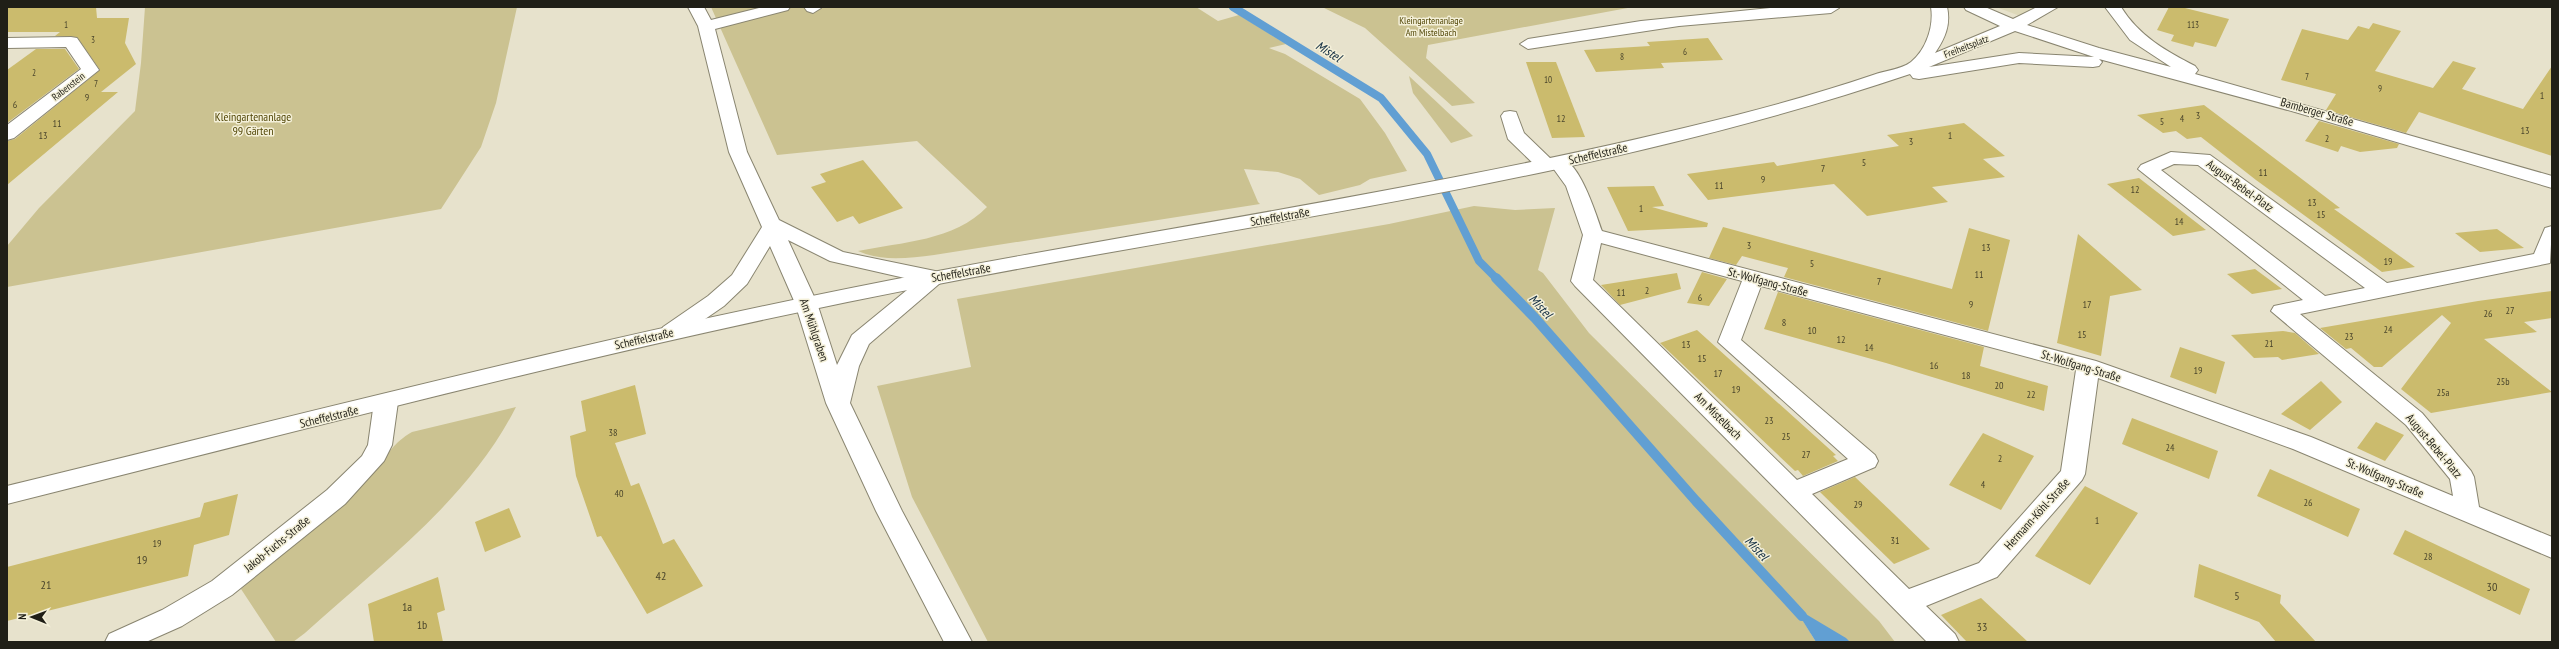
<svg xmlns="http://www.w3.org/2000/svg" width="2559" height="649" viewBox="0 0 2559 649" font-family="'PT Sans Narrow',sans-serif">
  <rect width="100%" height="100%" fill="#e7e2cc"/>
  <polygon fill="#ddd8b9" points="1996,7 2036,7 2020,16"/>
  <g fill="#cbc291">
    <polygon points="145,7 517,7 496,103 481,147 441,209 7,287 7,246 39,208 135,111 141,63"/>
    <path d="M711,7H1196L1218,21L1239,15L1286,44L1269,48L1285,54L1360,99L1385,133L1407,171L1370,179L1360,185L1319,195L1300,179L1278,172L1244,169L1258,202L1260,204L934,255C908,258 883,262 858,251C902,242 954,241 987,207L917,141L777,155Z"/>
    <polygon points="1322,7 1633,7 1428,45 1426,58 1475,103 1452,106 1365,28"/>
    <polygon points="1409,76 1473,136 1451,143 1413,93"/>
    <polygon points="1474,206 1515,210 1555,208 1538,270 1543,273 1589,333 1879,621 1895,642 1850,642 1795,608 1816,642 988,642 912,497 877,386 971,367 957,299 1389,224"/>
    <path d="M516,407C469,500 381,564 305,633L293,642H276L241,589L376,470C389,453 393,443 412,432Z"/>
  </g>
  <polygon fill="#619fd3" points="1794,607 1846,638 1850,642 1816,642"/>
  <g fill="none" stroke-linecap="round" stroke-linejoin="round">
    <polyline stroke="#619fd3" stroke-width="8" points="1233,7 1381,98 1427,154 1479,261 1497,279"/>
    <polyline stroke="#619fd3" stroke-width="10" points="1496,278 1535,318 1696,501 1802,616"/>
  </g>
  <g fill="#cbbb6d">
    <polygon points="7,7 96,7 97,18 129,18 125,43 136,64 101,92 118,92 7,185 7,141 15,139 100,70 77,37 55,36 60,32 7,32"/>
    <polygon points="2169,7 2181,7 2229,19 2216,47 2195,42 2193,47 2171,41 2174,35 2157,30"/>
    <polygon points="2373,23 2401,31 2375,71 2433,88 2453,61 2476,68 2462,89 2523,109 2552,66 2552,156 2419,112 2406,133 2326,110 2336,94 2281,80 2302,29 2348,40 2358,26 2369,29"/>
    <polygon points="1708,38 1723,60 1661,63 1664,68 1596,72 1584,50 1650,46 1647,42"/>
    <polygon points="36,49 65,49 79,69 7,123 7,70"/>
    <polygon points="1526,62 1556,62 1585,137 1552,138"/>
    <polygon points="2204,105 2340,208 2334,209 2415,267 2382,272 2256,180 2201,137 2187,139 2176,131 2163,133 2137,115"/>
    <polygon points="2319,121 2399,144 2397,148 2360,152 2341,146 2338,152 2305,141"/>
    <polygon points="1964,123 2005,156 1983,159 2005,177 1932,187 1948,202 1867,216 1834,184 1708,200 1687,174 1774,162 1777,166 1899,146 1887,135"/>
    <polygon points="863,160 903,208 859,224 853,216 837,222 811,187 826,182 820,174"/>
    <polygon points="2139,178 2206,230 2173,236 2107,184"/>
    <polygon points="1654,186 1664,206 1652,207 1708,223 1707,227 1628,231 1607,187"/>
    <polygon points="1723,227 1952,289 1969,228 2010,240 1988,331 1784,277 1788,268 1742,256 1736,265 1709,258"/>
    <polygon points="2497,229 2524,248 2480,252 2455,233"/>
    <polygon points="2078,234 2142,290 2110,296 2101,356 2057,343"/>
    <polygon points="2255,269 2282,289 2252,294 2227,274"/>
    <polygon points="1702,272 1727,279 1709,306 1687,303"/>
    <polygon points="1677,273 1681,289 1620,305 1601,285"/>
    <polygon points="2552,291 2552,318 2524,322 2537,332 2484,339 2552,392 2431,413 2401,389 2451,323 2442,315 2382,367 2374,367 2351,348 2346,349 2320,328 2478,301"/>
    <polygon points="1778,292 1984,347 1980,366 2048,386 2044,411 1886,363 1764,329"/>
    <polygon points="1697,330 1836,455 1833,456 1838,461 1803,476 1798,470 1795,471 1660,343"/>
    <polygon points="2283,331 2295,333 2319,354 2282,360 2278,357 2254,358 2231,335"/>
    <polygon points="2180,347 2225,362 2216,394 2170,377"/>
    <polygon points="2321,381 2342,402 2310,430 2281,414"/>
    <polygon points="635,385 646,434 615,443 631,486 639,483 663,544 674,539 703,586 647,614 601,536 597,537 576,476 570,436 586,431 581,401"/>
    <polygon points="2132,418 2218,451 2209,479 2122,444"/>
    <polygon points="2376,422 2404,435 2385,461 2357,448"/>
    <polygon points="1983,433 2034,456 2001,510 1949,485"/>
    <polygon points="2270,469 2360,509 2348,537 2257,496"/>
    <polygon points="1855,477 1895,515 1930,549 1894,564 1820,492"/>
    <polygon points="2085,486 2138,513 2090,585 2035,556"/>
    <polygon points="238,494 229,535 194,545 188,576 7,621 7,567 200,517 204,503"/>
    <polygon points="509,508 521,537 485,552 475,522"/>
    <polygon points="2405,530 2530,589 2520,615 2393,554"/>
    <polygon points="2199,564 2281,595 2280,603 2316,642 2276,642 2259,622 2194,597"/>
    <polygon points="438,577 445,610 437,613 443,642 374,642 368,604"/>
    <polygon points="1981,598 2028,642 1967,642 1941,615"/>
  </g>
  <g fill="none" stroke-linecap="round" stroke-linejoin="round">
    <defs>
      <g id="minor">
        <path d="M688,7H704L711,20L763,7H790L788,10L715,29L747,152L779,220L843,252L935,271L942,273L946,278L869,344L859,366L850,403L902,511L972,642H944L876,511L826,403L795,303L770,246L747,284L724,306L679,337L671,339L663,337L660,332L663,327L708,296L732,275L762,227L729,152L698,26ZM788,240L830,261L918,281L852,335L837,365L817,303Z"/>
        <polygon points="804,7 820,7 821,8 813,13 807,11"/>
        <polygon points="1780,7 1839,8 1831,13 1679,26 1528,49 1520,44 1528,39 1641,21"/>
        <polygon points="71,37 77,38 99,70 14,138 7,140 7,125 81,69 66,47 7,48 7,38"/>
        <path d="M1510,111L1516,112L1524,133L1552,160C1576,146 1596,215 1602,231L2096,361L2311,437L2453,496L2450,479L2406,425L2271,311L2274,306L2303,300L2138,169L2141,165L2171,152L2210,155L2387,283L2534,254L2545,228L2552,226L2550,263L2300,314L2422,413L2471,471L2474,477L2479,507L2552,537V558L2293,449L2098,378L2085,474L2082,480L1997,577L1926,606L1955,634L1959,642H1927L1575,286L1571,281L1583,235L1566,186L1553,168L1546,171L1539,169L1508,139L1501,116L1504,112ZM2174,164L2198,165L2365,288L2325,296L2161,170ZM1601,243L1742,281L1718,342L1848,459L1797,480L1593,280ZM1761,286L2076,370L2061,471L1979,563L1909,589L1812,494L1875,467L1878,461L1875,455L1741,340Z"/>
        <polygon points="386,394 394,396 398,402 392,445 384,461 345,504 232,595 182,626 146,642 105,642 109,634 162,610 212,581 327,490 362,456 368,445 374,402 378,396"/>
      </g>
      <path id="major" d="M1931,7H1947C1951,25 1945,38 1935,53L2000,26L1966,10L1964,7H1985L2013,19L2037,7H2058L2027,25L2099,48L2171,67L2130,40L2105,7H2121C2139,36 2166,51 2195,66L2198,70L2195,74L2552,176V188L2295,112L2099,59L2102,62L2099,66L2093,67L2019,63L1919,79L1913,78L1910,74C1594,181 1259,221 933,285C621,345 315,427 7,504V486C315,411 622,331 933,272C1202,221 1472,182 1737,115C1783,103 1829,90 1873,75C1884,71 1902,69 1911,62C1927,49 1934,25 1931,7ZM2015,31L2094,57L2019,53L1929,67Z"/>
    </defs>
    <use href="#minor" stroke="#898570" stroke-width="2"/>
    <use href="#major" stroke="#898570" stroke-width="2"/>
    <use href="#minor" fill="#fff" fill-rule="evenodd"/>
    <use href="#major" fill="#fff" fill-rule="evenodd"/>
  </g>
  <g text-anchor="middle" stroke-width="3" stroke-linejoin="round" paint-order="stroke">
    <g font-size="9" fill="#4b462c">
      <text x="66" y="28">1</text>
      <text x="2193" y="28">113</text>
      <text x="93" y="43">3</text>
      <text x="1685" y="55">6</text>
      <text x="1622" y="60">8</text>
      <text x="34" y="76">2</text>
      <text x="2307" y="80">7</text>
      <text x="1548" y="83">10</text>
      <text x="96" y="87">7</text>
      <text x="2380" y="92">9</text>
    </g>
    <g font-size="10" fill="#534809" stroke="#f4f0d9">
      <text x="1431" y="24">Kleingartenanlage<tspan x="1431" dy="12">Am Mistelbach</tspan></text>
    </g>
    <g font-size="10" fill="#201f17" stroke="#f4f0d9">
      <text transform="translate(1966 46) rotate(-21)" y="4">Freiheitsplatz</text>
      <text transform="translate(68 86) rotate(-38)" y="4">Rabenstein</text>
    </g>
    <g font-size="10" fill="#4b462c">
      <text x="2542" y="99">1</text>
      <text x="87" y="101">9</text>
      <text x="15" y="108">6</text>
      <text x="2198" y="119">3</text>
      <text x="1561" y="122">12</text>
      <text x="2182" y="122">4</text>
      <text x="2162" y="125">5</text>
      <text x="57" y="127">11</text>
      <text x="2525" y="134">13</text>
      <text x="43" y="139">13</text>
      <text x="1950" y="139">1</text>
      <text x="2327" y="142">2</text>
      <text x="1911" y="145">3</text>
      <text x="1864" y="166">5</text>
      <text x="1823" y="172">7</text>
      <text x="2263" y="176">11</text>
      <text x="1763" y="183">9</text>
      <text x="1719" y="189">11</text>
      <text x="2135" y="193">12</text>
      <text x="2312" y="206">13</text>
      <text x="1641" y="212">1</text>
      <text x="2321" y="218">15</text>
      <text x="2179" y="225">14</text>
      <text x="1749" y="249">3</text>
      <text x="1986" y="251">13</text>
      <text x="2388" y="265">19</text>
      <text x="1812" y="267">5</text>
      <text x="1979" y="278">11</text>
      <text x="1879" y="285">7</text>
      <text x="1647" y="294">2</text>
      <text x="1621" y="296">11</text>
      <text x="1700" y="301">6</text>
      <text x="1971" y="308">9</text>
      <text x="2087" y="308">17</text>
      <text x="2510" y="314">27</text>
      <text x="2488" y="317">26</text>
      <text x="1784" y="326">8</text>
      <text x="2388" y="333">24</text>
      <text x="1812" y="334">10</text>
      <text x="2082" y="338">15</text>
      <text x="2349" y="340">23</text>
      <text x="1841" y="343">12</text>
      <text x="2269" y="347">21</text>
      <text x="1686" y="348">13</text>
      <text x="1869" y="351">14</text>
      <text x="1702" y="362">15</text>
      <text x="1934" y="369">16</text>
      <text x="2198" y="374">19</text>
      <text x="1718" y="377">17</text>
      <text x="1966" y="379">18</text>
      <text x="2503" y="385">25b</text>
      <text x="1999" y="389">20</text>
      <text x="1736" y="393">19</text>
      <text x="2443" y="396">25a</text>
      <text x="2031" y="398">22</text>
      <text x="1769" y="424">23</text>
      <text x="613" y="436">38</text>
      <text x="1786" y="440">25</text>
      <text x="2170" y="451">24</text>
      <text x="1806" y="458">27</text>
      <text x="2000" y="462">2</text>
      <text x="1983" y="488">4</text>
      <text x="619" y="497">40</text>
      <text x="2308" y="506">26</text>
      <text x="1858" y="508">29</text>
      <text x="2097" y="524">1</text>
      <text x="1895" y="544">31</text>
      <text x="157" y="547">19</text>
      <text x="2428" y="560">28</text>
    </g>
    <g font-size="12" fill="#201f17" stroke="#f4f0d9">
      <text transform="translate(2317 112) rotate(16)" y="4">Bamberger Straße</text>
      <text transform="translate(1598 154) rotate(-13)" y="4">Scheffelstraße</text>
      <text transform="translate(2240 186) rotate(36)" y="4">August-Bebel-Platz</text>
      <text transform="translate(1280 217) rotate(-10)" y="4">Scheffelstraße</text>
      <text transform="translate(961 273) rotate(-10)" y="4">Scheffelstraße</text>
      <text transform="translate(1768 282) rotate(15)" y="4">St.-Wolfgang-Straße</text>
      <text transform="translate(814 330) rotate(71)" y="4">Am Mühlgraben</text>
      <text transform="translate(644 339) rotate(-13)" y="4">Scheffelstraße</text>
      <text transform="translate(2081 366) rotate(17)" y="4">St.-Wolfgang-Straße</text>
      <text transform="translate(1718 416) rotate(45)" y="4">Am Mistelbach</text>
      <text transform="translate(329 417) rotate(-14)" y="4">Scheffelstraße</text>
      <text transform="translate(2434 446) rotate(50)" y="4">August-Bebel-Platz</text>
      <text transform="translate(2385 478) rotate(23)" y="4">St.-Wolfgang-Straße</text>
      <text transform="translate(2037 514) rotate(-48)" y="4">Hermann-Köhl-Straße</text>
      <text transform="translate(277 544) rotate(-39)" y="4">Jakob-Fuchs-Straße</text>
    </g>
    <g font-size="12" fill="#534809" stroke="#f4f0d9">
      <text x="253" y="121">Kleingartenanlage<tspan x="253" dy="14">99 Gärten</tspan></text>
    </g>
    <g font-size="12" fill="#4b462c">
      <text x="142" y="564">19</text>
      <text x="661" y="580">42</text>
      <text x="46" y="589">21</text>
      <text x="2492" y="591">30</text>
      <text x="2237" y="600">5</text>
      <text x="407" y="611">1a</text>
      <text x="422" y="629">1b</text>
      <text x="1982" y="631">33</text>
    </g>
    <g font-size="13" font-style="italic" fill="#102c41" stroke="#f4f0d9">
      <text transform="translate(1329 51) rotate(32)" y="5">Mistel</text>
      <text transform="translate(1541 306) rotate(47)" y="5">Mistel</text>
      <text transform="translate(1757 548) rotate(47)" y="5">Mistel</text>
    </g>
  </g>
  <rect width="2559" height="649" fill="none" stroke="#201f17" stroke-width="16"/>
  <g transform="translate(32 617) rotate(271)" stroke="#f4f0d9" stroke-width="3" paint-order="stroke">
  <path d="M0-3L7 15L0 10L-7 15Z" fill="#201f17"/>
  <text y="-6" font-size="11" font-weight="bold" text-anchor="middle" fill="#201f17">N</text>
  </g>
</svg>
